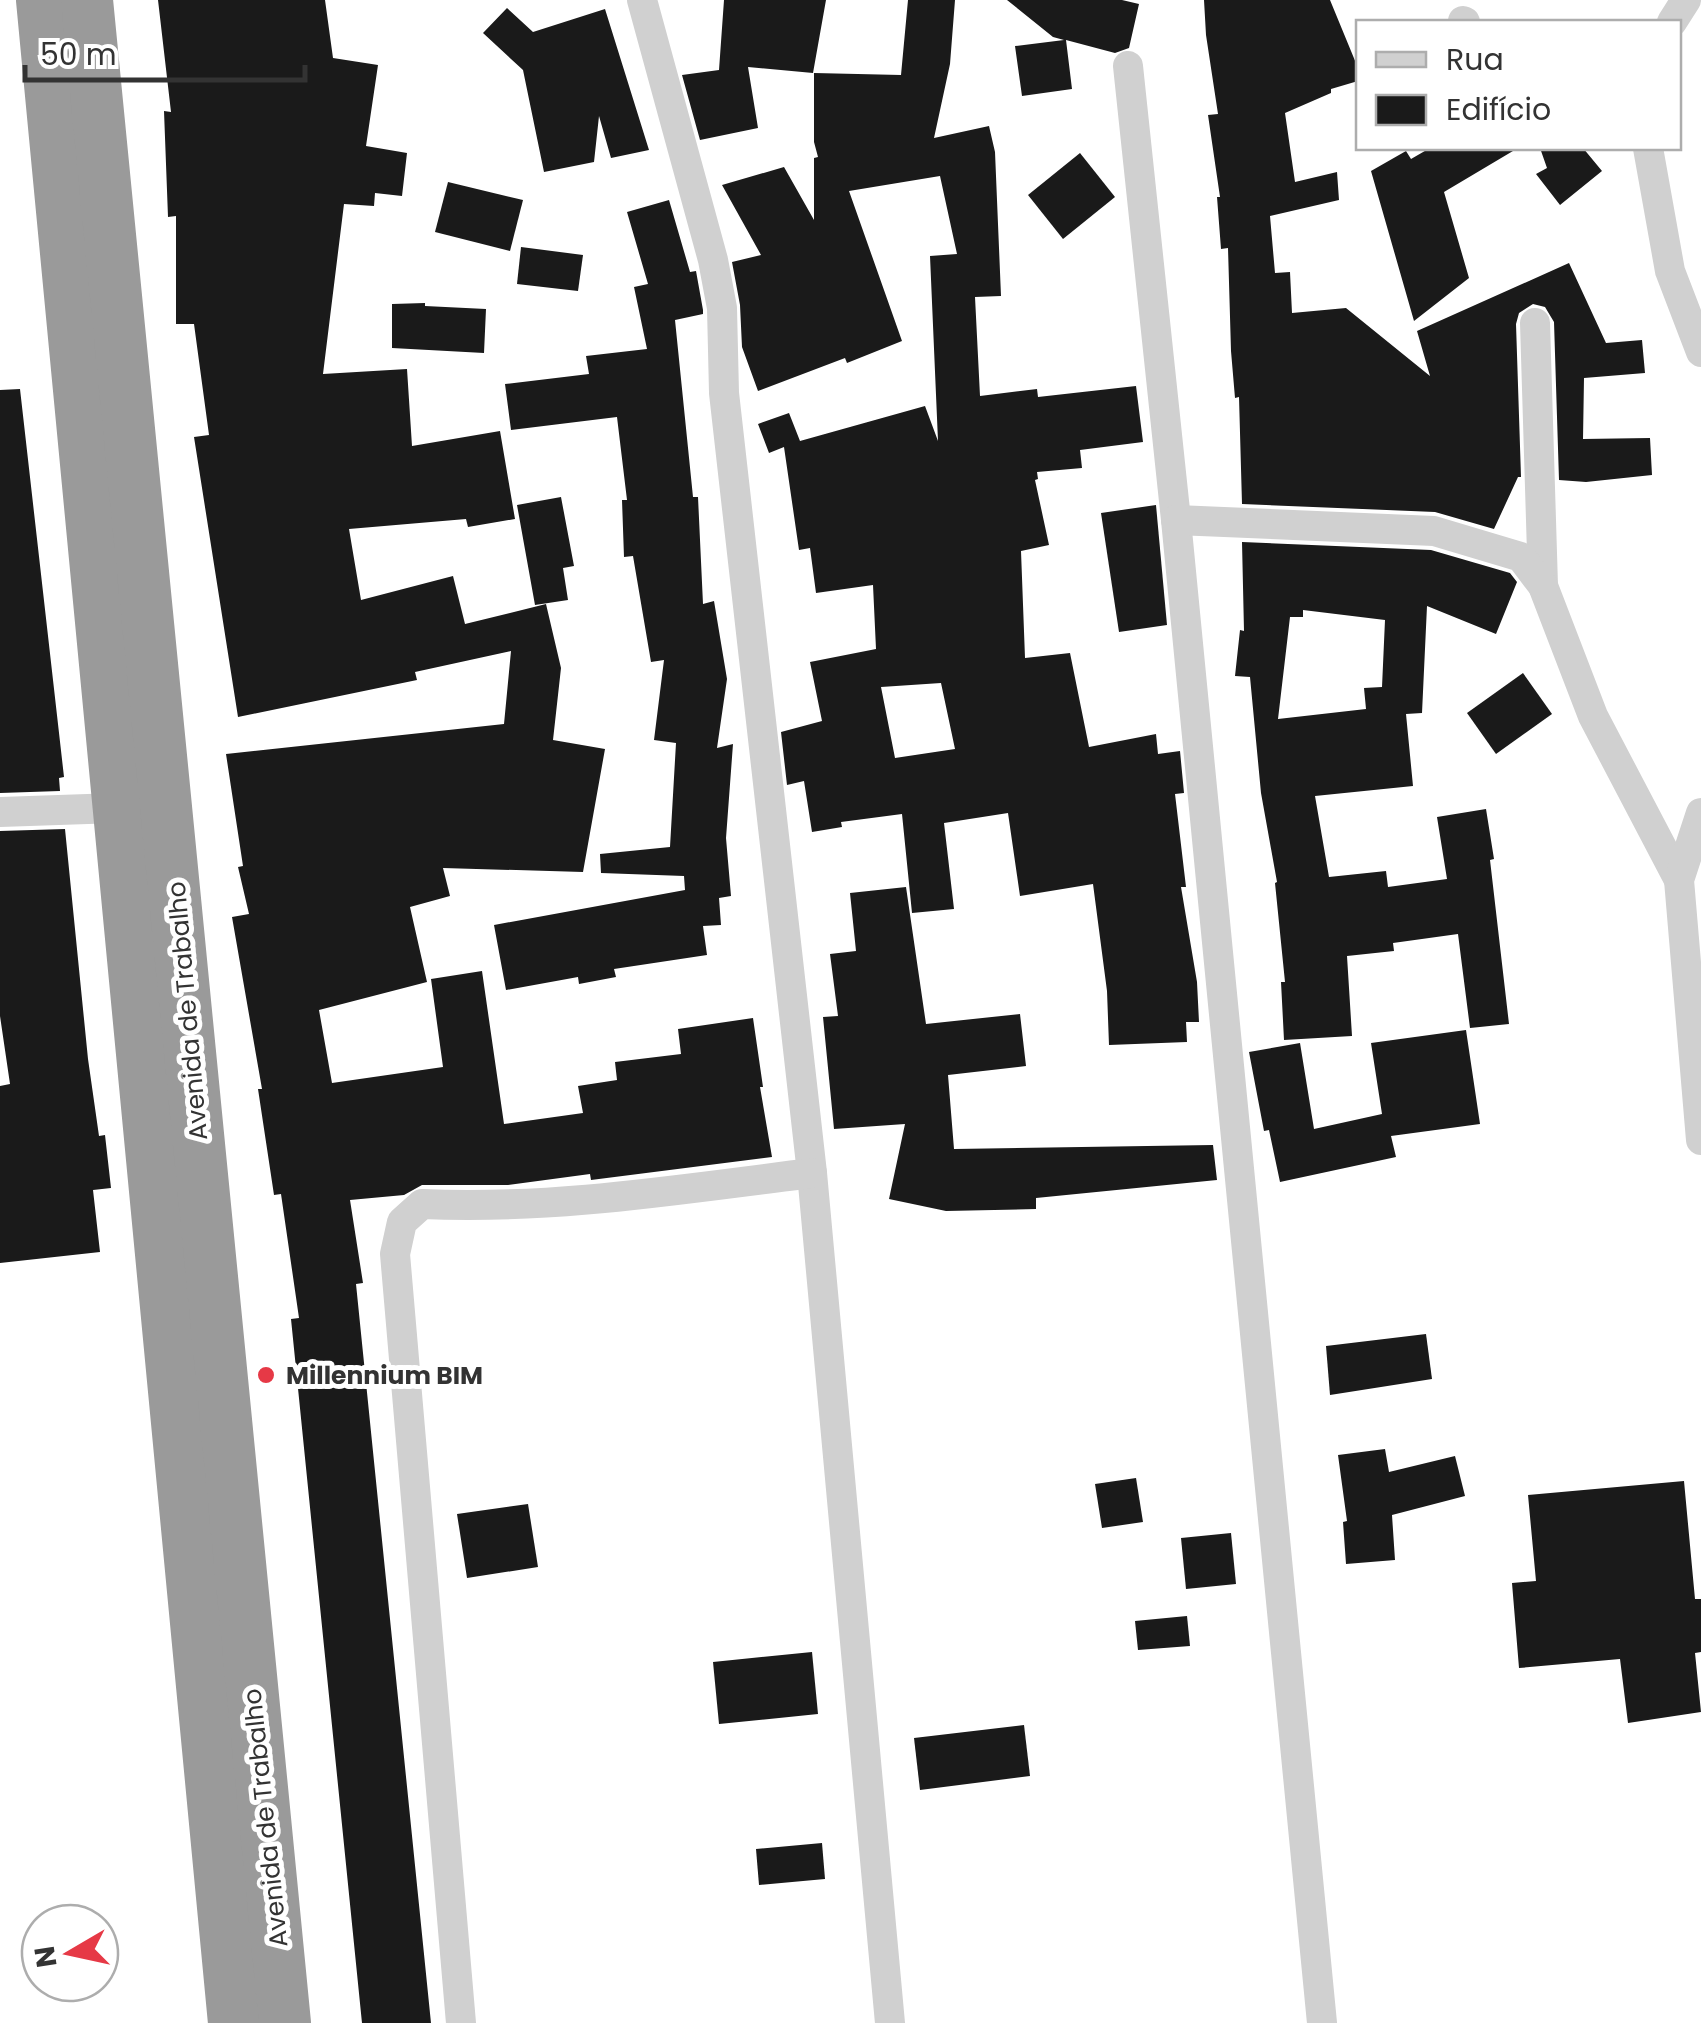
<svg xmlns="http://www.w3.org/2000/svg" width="1701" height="2023" viewBox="0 0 1701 2023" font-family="Poppins,sans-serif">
  <rect width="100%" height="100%" fill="#fff"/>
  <g fill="#1a1a1a" fill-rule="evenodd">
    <polygon points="158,0 325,0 333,58 378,65 366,146 407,153 402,196 375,193 374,206 344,204 323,374 407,369 412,446 500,431 515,519 468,527 466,519 349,529 361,600 453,576 465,624 546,604 561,668 553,740 605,749 583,872 443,868 450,896 410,907 427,982 319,1010 332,1083 443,1067 431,979 482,971 504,1124 583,1113 578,1086 617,1080 615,1062 681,1054 678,1029 753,1018 763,1087 760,1087 772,1157 591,1180 590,1174 508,1185 422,1185 404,1195 350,1200 363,1283 356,1284 431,2023 362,2023 291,1319 299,1318 281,1194 274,1195 258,1089 262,1089 232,917 249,914 238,867 243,866 226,754 504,724 511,651 415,672 417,680 238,717 194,437 209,435 194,324 176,324 176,216 168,217 164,111 171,112"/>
    <polygon points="724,0 826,0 813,73 748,67 758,128 700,140 682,75 719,70"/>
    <path d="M908,0H955L950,64L934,138L989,126L995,152L1001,296L975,297L980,396L1037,389L1038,397L1136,386L1143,442L1080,450L1082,468L1037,472L1038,479L1035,480L1049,545L1021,551L1025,658L1070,653L1089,747L1156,734L1158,754L1180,751L1184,793L1175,794L1186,887H1181L1197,982L1199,1022H1186L1187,1042L1109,1045L1107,991L1093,884L1020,896L1008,813L944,823L954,909L912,913L902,814L841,822L842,827L812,832L804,781L787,785L781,732L822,721L810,662L876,649L873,585L816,593L810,548L799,550L784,447L769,453L758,424L789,413L800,441L925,406L938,441L930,256L957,254L940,176L849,191L902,341L847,363L845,358L758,391L742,347L740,305L732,262L761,255L722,185L784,167L814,220V158L818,157L814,142V73L901,75ZM941,683L955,749L895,758L881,687Z"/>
    <polygon points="1007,0 1122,0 1139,4 1129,48 1115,53 1066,40 1072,89 1022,96 1015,46 1064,40 1053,37"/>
    <polygon points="1204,0 1330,0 1358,68 1358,81 1331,89 1331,93 1285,113 1295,182 1337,172 1339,200 1270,216 1275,273 1290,272 1292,313 1346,308 1430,376 1417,331 1569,263 1606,343 1642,340 1645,373 1584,378 1583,439 1650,438 1652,475 1586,482 1559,480 1554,322 1545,307 1533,304 1519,313 1516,324 1521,477 1518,477 1494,529 1435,512 1242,504 1239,397 1235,398 1231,351 1228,248 1221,249 1217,197 1220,197 1208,115 1218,114 1206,35"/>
    <polygon points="507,8 533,32 605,9 649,150 611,158 599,116 594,162 544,172 523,70 483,33"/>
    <polygon points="1430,148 1518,148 1444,192 1469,278 1414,321 1371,171 1406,151 1411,159"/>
    <polygon points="1540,148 1583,148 1602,171 1560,205 1536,174 1547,168"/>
    <polygon points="1080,153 1115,197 1063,239 1028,195"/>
    <polygon points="448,182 523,200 510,251 435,232"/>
    <polygon points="669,200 690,272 696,271 703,310 703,314 675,320 693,497 698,497 703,604 714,601 727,679 717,748 733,744 726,838 731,896 719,898 721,925 703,926 707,955 614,969 616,977 579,984 578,977 506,990 494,925 685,890 684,876 601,873 600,854 670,847 676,743 654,740 664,660 651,662 633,556 624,557 622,500 627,500 617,417 511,430 505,384 589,374 586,356 647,349 634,287 648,284 627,212"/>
    <polygon points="521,247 583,255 578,291 517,284"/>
    <polygon points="425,303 425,306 486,309 484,353 392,348 392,304"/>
    <polygon points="20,389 64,777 59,778 60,791 0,793 0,390"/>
    <polygon points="561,497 574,566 563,568 568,600 535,605 517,505"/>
    <polygon points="1156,505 1167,625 1119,632 1101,513"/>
    <path d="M1242,542L1431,550L1510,573L1517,582L1496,634L1427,606L1422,713L1406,714L1413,786L1315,796L1329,877L1386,871L1388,887L1447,879L1437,817L1486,809L1494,859L1490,860L1509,1024L1470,1028L1458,934L1393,943L1394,951L1347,956L1352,1036L1284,1040L1281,982H1285L1275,883L1277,882L1261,793L1250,677L1235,676L1240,630L1244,631ZM1303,610L1385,620L1382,687L1364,688L1366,709L1278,719L1290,617H1303Z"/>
    <polygon points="1523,673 1552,714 1496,754 1467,713"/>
    <polygon points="65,829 88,1059 99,1136 105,1135 111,1188 93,1190 100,1252 0,1263 0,1086 10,1084 0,1016 0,831"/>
    <polygon points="906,887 926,1024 1020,1014 1026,1066 948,1075 954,1149 1213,1145 1217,1180 1036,1198 1036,1209 946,1211 889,1199 905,1124 834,1129 823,1017 838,1016 830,954 856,951 850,893"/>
    <polygon points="1466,1030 1480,1124 1391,1136 1396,1157 1280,1182 1269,1130 1264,1131 1249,1052 1300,1043 1314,1129 1382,1114 1371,1043"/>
    <polygon points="1426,1334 1432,1379 1330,1395 1326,1346"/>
    <polygon points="1385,1449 1389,1472 1455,1456 1465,1496 1392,1515 1395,1560 1346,1564 1343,1522 1347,1521 1338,1455"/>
    <polygon points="1136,1478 1143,1522 1102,1528 1095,1484"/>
    <polygon points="1684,1481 1695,1599 1701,1599 1701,1652 1695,1653 1701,1712 1628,1723 1620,1659 1519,1668 1512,1583 1536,1581 1528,1495"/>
    <polygon points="528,1504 538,1567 467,1578 457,1514"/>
    <polygon points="1231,1533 1236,1584 1186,1589 1181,1538"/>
    <polygon points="1187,1616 1190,1646 1138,1650 1135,1621"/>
    <polygon points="812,1652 818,1714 719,1724 713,1662"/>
    <polygon points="1024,1725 1030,1776 920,1790 914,1738"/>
    <polygon points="822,1843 825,1879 759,1885 756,1849"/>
  </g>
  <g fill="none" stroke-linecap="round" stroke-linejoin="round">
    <g stroke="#d0d0d0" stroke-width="30">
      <polyline points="642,0 713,260 722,308 724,393 812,1173 890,2023"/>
      <polyline points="1463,21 1465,22"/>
      <polyline points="1672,22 1686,0"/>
      <polyline points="1128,66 1176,520 1322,2023"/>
      <polyline points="1648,148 1670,271 1701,352"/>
      <polyline points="1535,323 1543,586"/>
      <polyline points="1176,520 1434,531 1521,557 1543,586 1593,716 1679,880"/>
      <polyline points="0,812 117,808"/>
      <polyline points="1701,813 1679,880 1701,1140"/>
      <path d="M461,2023L395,1254L402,1222L422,1204C553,1210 682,1189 812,1173"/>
    </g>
    <g stroke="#9a9a9a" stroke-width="52">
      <polyline points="42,0 234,2023"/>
      <polyline points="87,0 285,2023"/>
    </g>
  </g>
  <circle fill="#e63946" stroke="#fff" stroke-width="4" cx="266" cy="1375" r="10"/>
  <g text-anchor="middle" stroke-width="10" stroke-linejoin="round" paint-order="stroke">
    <g font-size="25" fill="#333" stroke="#fff">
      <text transform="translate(187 1011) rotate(-95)" y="9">Avenida de Trabalho</text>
      <text transform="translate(265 1818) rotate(-96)" y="9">Avenida de Trabalho</text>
    </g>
    <g font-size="25" font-weight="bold" fill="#333" stroke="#fff" text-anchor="start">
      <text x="286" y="1384">Millennium BIM</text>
    </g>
  </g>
  <rect x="1356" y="20" width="325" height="130" fill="#ffffff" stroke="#adadad" stroke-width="2.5"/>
  <rect x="1376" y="52" width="50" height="15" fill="#d0d0d0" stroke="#adadad" stroke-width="2.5"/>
  <text x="1446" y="70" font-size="30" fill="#333333">Rua</text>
  <rect x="1376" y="95" width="50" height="30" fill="#1a1a1a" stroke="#adadad" stroke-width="2.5"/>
  <text x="1446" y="120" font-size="30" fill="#333333">Edifício</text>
  <g transform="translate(70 1953) rotate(261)"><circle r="48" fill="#ffffff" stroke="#adadad" stroke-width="2.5"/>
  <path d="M0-8L18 38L0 25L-18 38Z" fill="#e63946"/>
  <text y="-15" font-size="28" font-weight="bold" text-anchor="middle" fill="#333333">N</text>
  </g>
  <path d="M25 65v15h280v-15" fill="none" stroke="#333333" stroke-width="5"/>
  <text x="40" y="65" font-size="30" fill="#333333" stroke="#ffffff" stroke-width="8" paint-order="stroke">50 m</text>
</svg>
